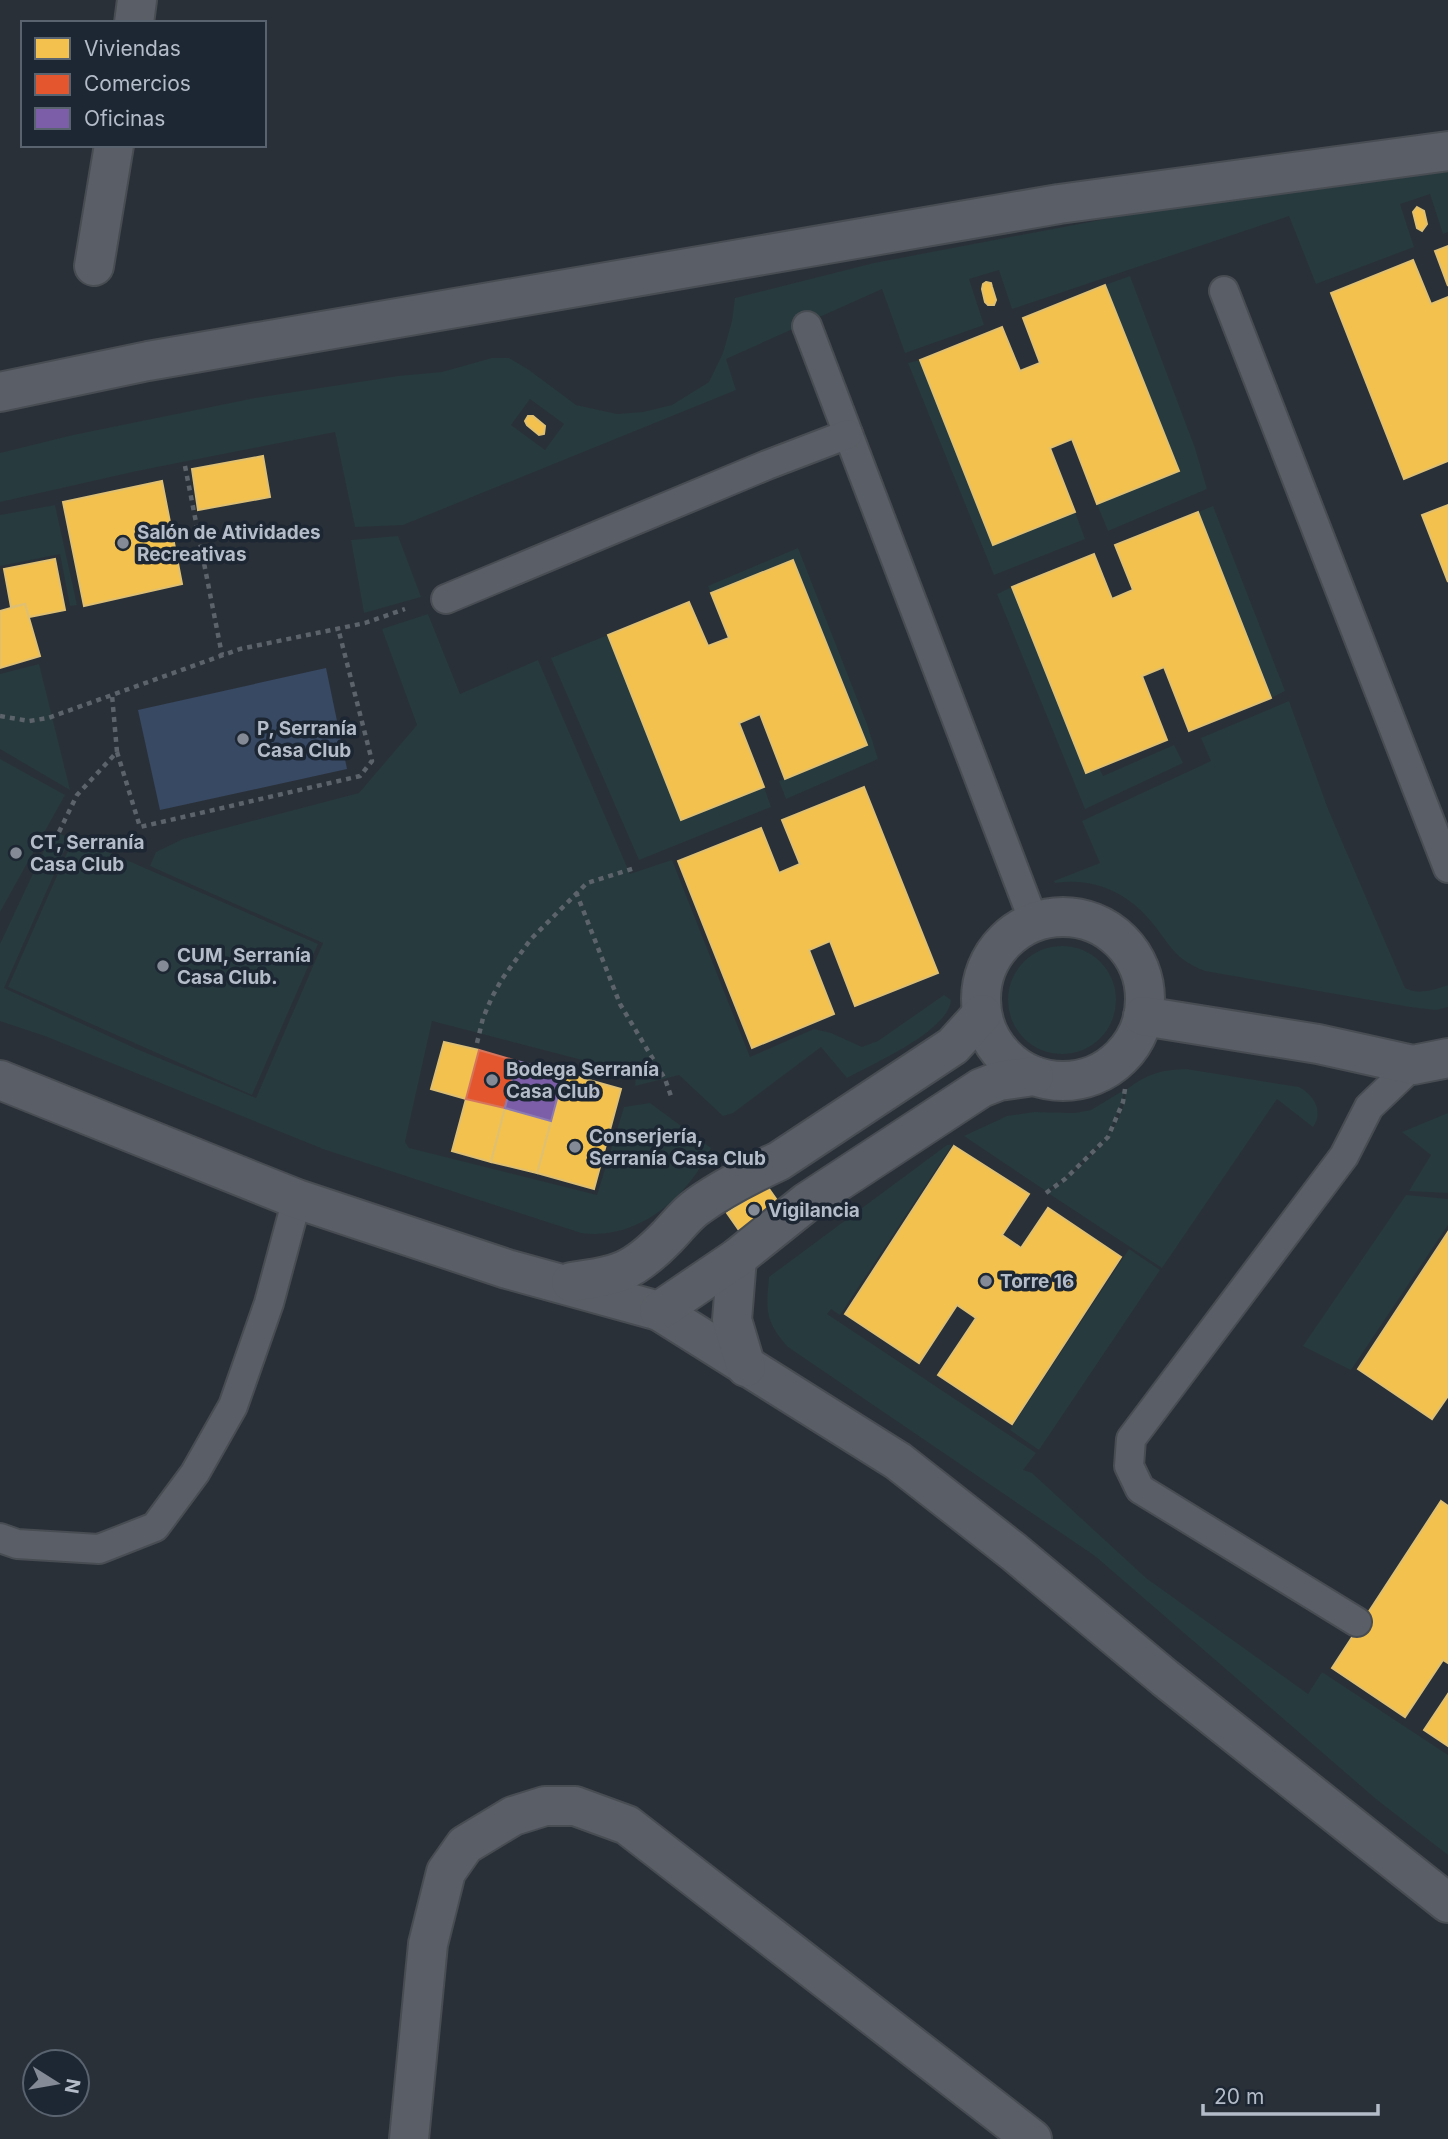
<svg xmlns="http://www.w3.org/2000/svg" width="1448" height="2139" viewBox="0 0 1448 2139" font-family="Inter,sans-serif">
  <rect width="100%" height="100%" fill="#2a3038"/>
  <g fill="#273a3e" fill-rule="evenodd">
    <path d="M1448,159V232L1443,234L1430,194L1400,204L1414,247L1316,284L1289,216L1012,309L999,270L969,279L984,325L905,353L882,289L726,359L736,390L403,525L355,527L335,432L137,471L0,502V453L73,435L255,398L398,376L442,372L492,358H509L529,370L576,405L617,414L643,412L672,405L709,382L723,353L732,321L735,298L874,263L1299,182ZM530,399L564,424L545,450L511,425Z"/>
    <polygon points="1130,276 1195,448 1207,489 1108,531 1097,504 1179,471 1105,285"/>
    <polygon points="920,360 993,545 1075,512 1085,539 994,575 908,363"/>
    <polygon points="55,505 77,605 70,606 60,554 0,566 0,515"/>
    <polygon points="1213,506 1285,691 1271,698 1198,512"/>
    <polygon points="398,536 421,597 364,613 351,540"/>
    <polygon points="798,548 867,724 878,759 786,799 779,781 867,745 793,560 711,593 708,586"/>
    <polygon points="1012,587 1086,773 1099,768 1103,776 1174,745 1183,763 1085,809 997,594"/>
    <path d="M428,614L460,694L538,660L630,874L672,860L750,1057L814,1029L831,1033L862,1047L878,1041L944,995L951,1000C949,1031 872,1064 847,1078L821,1047L733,1113L723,1116L679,1075L635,1086L636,1074L432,1021L405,1142L409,1148L597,1195L624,1107L650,1103L711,1148C688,1197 638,1241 581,1233L323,1149L45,1036L0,1021V944L53,831L70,838L4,988L139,1050L256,1098L323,943L150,866L156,852L183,839L359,793L417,725L382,629Z"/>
    <polygon points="608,635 681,820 764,787 771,807 639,860 551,658"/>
    <polygon points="39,664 70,790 0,749 0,674"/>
    <path d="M1289,701L1328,809L1405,988C1418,995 1434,990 1448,985V1007L1436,1010L1410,1007L1205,971C1175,959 1173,949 1154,925C1129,893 1095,877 1055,883L1054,881L1100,863L1082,821L1211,761L1201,738Z"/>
    <polygon points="0,759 65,795 0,912"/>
    <polygon points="74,837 318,944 252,1095 8,987"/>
    <circle cx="1062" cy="1000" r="54"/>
    <path d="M1186,1069L1299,1087C1314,1095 1324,1112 1313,1127L1277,1099L1162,1268L1048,1193C1079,1169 1124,1133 1126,1090C1147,1074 1160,1070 1186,1069Z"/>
    <polygon points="1124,1090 1122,1102 1107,1137 1065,1178 1046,1191 964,1136 1007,1116 1034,1112 1075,1113 1091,1110"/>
    <polygon points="1448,1113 1448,1193 1409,1191 1431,1155 1402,1132"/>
    <path d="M947,1145H952L840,1315L831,1309L827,1314L1036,1453L1023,1470L1032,1473L1146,1578L1308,1694L1322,1672L1448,1755V1855L1376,1799L1095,1556L788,1347C765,1321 766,1311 769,1277Z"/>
    <polygon points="1406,1195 1448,1199 1448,1225 1351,1370 1303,1346"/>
    <polygon points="1129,1249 1160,1270 1039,1450 1010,1430"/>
  </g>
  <polygon fill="#384963" points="326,668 347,769 160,810 138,710"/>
  <g fill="#f2c14e" stroke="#dfc073" stroke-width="2">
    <polygon points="1417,207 1424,211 1427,224 1422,231 1417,228 1413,212"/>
    <polygon points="1448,246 1448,286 1435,251"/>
    <polygon points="1413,260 1431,304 1448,297 1448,461 1404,479 1331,293"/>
    <polygon points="986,282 991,283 992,287 996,300 994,305 988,305 985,302 982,289 983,284"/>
    <polygon points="1105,285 1179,471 1097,504 1072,439 1050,448 1075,512 993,545 920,360 1002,327 1020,371 1040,363 1023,318"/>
    <polygon points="528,416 533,416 545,426 544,434 539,435 527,425 525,421"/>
    <polygon points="263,456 270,497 198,510 192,469"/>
    <polygon points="162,481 182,584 84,606 63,502"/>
    <polygon points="1448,505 1448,582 1422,515"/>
    <polygon points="1198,512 1271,698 1189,731 1164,667 1142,676 1167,740 1086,773 1012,587 1094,554 1112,599 1133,590 1115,545"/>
    <polygon points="55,559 65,610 29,617 25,604 11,607 4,569"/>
    <polygon points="793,560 867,745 785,779 760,714 739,723 764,787 681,820 608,635 689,602 708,646 729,638 711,593"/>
    <polygon points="25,604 40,656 0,668 0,611"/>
    <polygon points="864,787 938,973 855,1006 830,941 809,950 834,1014 752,1048 678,861 761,828 779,873 800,864 782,820"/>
    <polygon points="444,1042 479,1050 466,1099 431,1089"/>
    <polygon points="564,1073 621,1089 594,1189 537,1173"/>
    <polygon points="466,1099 505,1108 491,1162 452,1151"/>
    <polygon points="505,1108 551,1121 537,1173 491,1162"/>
    <polygon points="954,1146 1029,1194 1002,1235 1021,1248 1048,1208 1121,1257 1012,1424 938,1375 976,1318 957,1305 919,1363 845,1314"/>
    <polygon points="767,1186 781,1206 741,1233 727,1213"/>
    <polygon points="1448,1232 1448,1396 1432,1419 1358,1369"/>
    <polygon points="1441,1501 1448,1506 1448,1663 1443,1660 1405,1717 1332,1668"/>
    <polygon points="1448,1694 1448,1746 1424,1730"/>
  </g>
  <polygon fill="#e4572e" stroke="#d6755c" stroke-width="2" points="479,1050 517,1061 505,1108 466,1099"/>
  <polygon fill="#7b5ea7" stroke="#8c7ab1" stroke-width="2" points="517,1061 564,1073 551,1121 505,1108"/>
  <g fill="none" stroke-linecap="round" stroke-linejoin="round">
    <defs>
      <g id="lane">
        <polyline points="1224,291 1448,868"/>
        <polyline points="807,326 1034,922"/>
        <polyline points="446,599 767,465 848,434"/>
        <polyline points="0,1538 17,1544 99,1549 155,1527 195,1473 233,1406 269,1303 297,1199"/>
        <polyline points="1357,1622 1140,1489 1129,1466 1131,1439 1344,1156 1369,1107 1413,1065"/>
      </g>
      <g id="street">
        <polyline points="134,23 137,0"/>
        <polyline points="94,266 114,145"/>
        <polyline points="0,392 148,361 1059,204 1448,151"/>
        <circle cx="1063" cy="999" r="82"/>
        <polyline points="1143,1016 1318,1044 1413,1065 1448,1058"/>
        <polyline points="0,1080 297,1199 507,1269 659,1311 898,1461 1014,1552 1165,1678 1448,1903"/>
        <polyline points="737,1258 732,1320 746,1367"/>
        <path d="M571,1282C619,1275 632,1273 667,1237C677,1227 686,1214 698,1206C723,1188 751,1174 779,1161L953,1046L982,1014"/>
        <polyline points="659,1311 737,1258 807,1202 981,1088 999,1081 1034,1076"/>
        <polyline points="409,2139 428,1944 446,1872 465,1845 513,1816 545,1806 575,1806 627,1825 1032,2139"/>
      </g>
    </defs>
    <use href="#lane" stroke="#484c53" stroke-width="32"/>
    <use href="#street" stroke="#484c53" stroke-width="42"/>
    <g stroke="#5d636a" stroke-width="4.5" stroke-dasharray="5 5" stroke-linecap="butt">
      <polyline points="185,466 222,655"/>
      <polyline points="0,716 29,721 48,718 240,649 365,623 405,609"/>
      <polyline points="117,752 140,827 360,776 372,761 338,628"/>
      <polyline points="59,832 77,795 117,752 112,695"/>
      <polyline points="576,892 620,1004 665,1079 672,1099"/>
      <polyline points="477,1043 483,1018 492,997 502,979 531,939 587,883 635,868"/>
      <polyline points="1046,1193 1065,1179 1108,1137 1123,1102 1125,1089"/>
    </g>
    <use href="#lane" stroke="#5a5e66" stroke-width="28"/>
    <use href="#street" stroke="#5a5e66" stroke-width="38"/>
  </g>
  <g fill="#848b96" stroke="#1d2633" stroke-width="2.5">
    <circle cx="123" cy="543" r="7"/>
    <circle cx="243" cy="739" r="7"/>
    <circle cx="16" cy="853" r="7"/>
    <circle cx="163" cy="966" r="7"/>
    <circle cx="492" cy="1080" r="7"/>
    <circle cx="575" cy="1147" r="7"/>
    <circle cx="754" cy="1210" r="7"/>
    <circle cx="986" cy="1281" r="7"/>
  </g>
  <g text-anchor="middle" stroke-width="7" stroke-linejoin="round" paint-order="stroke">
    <g font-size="19" font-weight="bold" fill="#b4bcc9" stroke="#1d2633" text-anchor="start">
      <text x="137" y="539">Salón de Atividades<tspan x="137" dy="22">Recreativas</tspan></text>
      <text x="257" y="735">P, Serranía<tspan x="257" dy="22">Casa Club</tspan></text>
      <text x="30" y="849">CT, Serranía<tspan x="30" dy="22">Casa Club</tspan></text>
      <text x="177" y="962">CUM, Serranía<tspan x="177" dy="22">Casa Club.</tspan></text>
      <text x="506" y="1076">Bodega Serranía<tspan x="506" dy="22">Casa Club</tspan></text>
      <text x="589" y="1143">Conserjería,<tspan x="589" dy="22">Serranía Casa Club</tspan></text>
      <text x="768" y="1217">Vigilancia</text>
      <text x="1000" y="1288">Torre 16</text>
    </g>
  </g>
  <rect x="21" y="21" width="245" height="126" fill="#1d2633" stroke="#59626f" stroke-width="2"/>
  <rect x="35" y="38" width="35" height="21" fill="#f2c14e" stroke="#59626f" stroke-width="2"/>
  <text x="84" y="56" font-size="21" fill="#b4bcc9">Viviendas</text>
  <rect x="35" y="74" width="35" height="21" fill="#e4572e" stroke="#59626f" stroke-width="2"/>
  <text x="84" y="91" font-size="21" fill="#b4bcc9">Comercios</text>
  <rect x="35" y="108" width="35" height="21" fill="#7b5ea7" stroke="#59626f" stroke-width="2"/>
  <text x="84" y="126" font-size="21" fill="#b4bcc9">Oficinas</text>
  <g transform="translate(56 2083) rotate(101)"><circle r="33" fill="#1d2633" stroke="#59626f" stroke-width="2"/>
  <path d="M0-5L12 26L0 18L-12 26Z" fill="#848b96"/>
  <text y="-10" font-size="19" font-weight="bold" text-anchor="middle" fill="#b4bcc9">N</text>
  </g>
  <path d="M1203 2104v10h175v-10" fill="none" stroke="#b4bcc9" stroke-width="3.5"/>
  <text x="1214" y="2104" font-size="21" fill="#b4bcc9" stroke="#1d2633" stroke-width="5" paint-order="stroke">20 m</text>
</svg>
